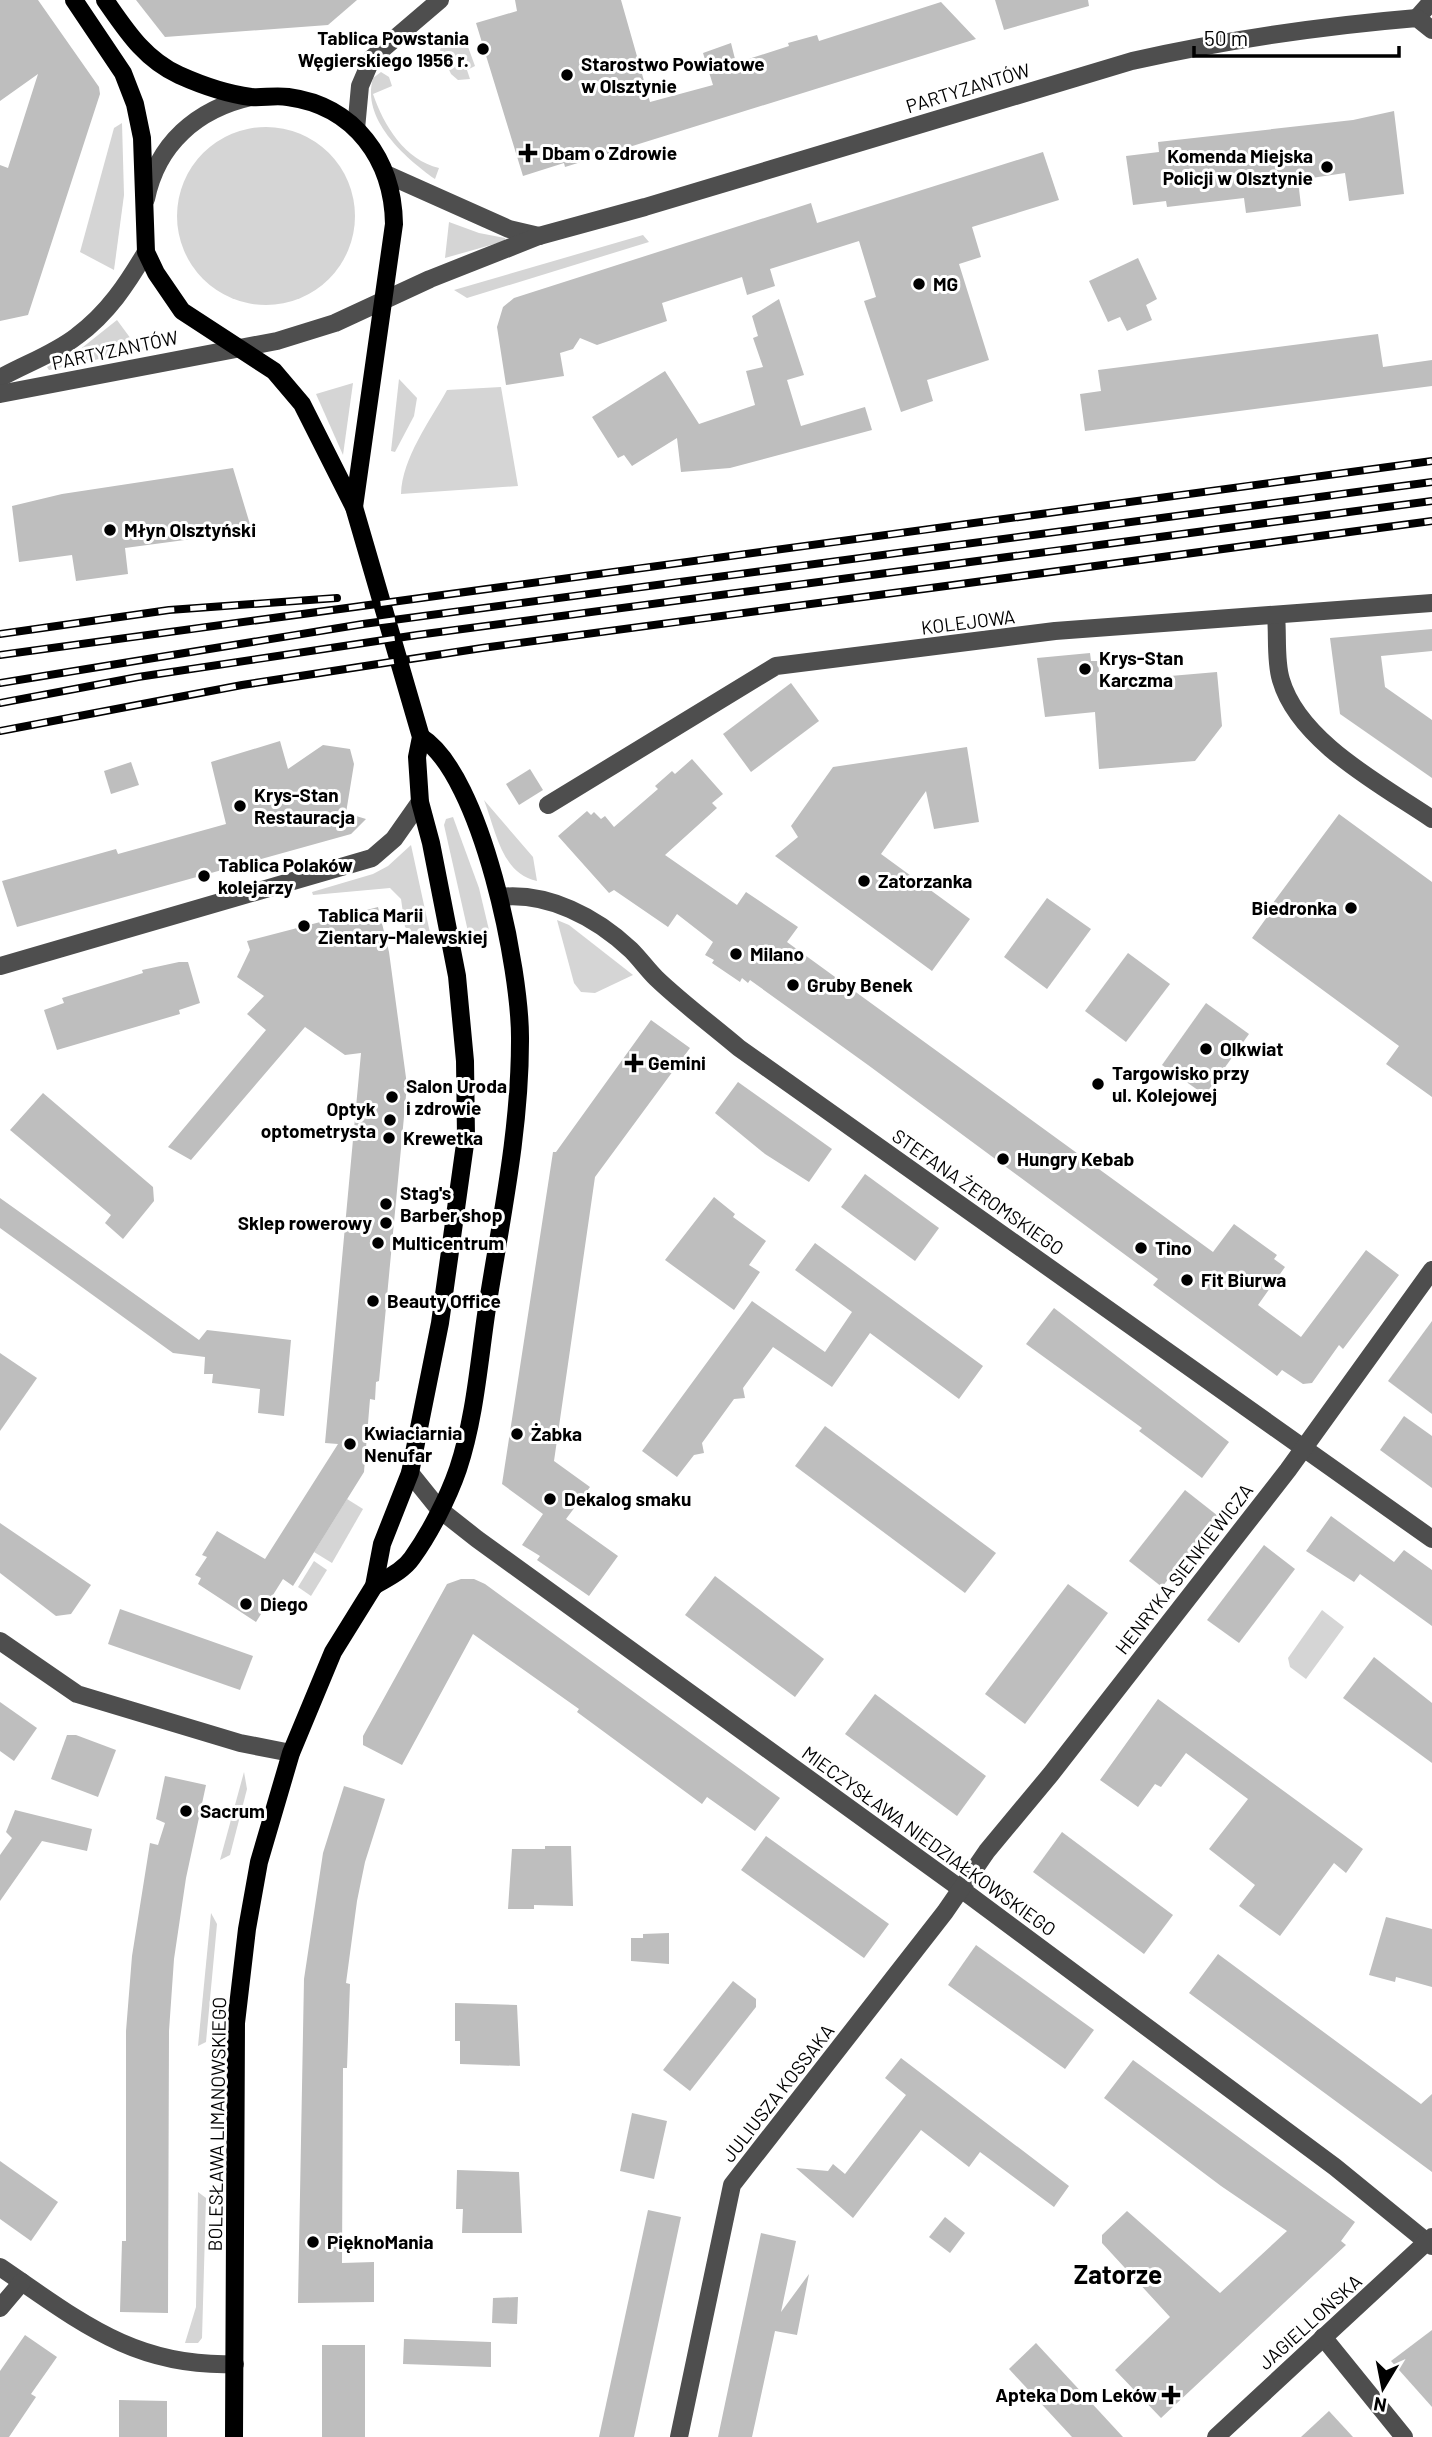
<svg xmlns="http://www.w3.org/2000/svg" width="1432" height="2437" viewBox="0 0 1432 2437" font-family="Barlow,sans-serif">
  <rect width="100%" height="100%" fill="#fff"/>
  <g fill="#d5d5d5">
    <polygon points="460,40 467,44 475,66 467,70 470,79 458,80 451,74 440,50 442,44"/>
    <path d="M381,72L389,77L392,86L373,94C384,126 405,160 439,168L435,179C404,157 361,119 373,78Z"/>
    <polygon points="122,123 124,195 114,270 80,252 114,128"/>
    <circle cx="266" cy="216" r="89"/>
    <polygon points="449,222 479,233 505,238 505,241 445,258"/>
    <polygon points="643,235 649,242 467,298 454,290"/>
    <polygon points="117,320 131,339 145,349 49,370 47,367 78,351"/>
    <polygon points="399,379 417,398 414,416 395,452 391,451"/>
    <polygon points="353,383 343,455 316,394"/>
    <path d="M501,387L518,486L401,494C402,458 430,421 447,390Z"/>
    <path d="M484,800L533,857L537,881C501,873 496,831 484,800Z"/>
    <polygon points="453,817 479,888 489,930 469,936 444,825 446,819"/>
    <polygon points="411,845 432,942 424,941 405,927 401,899 390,888 313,895 312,892 373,874 388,866"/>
    <polygon points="557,920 569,925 633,975 595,993 581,992 574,983"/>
    <polygon points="347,1499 363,1509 332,1563 314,1552"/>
    <polygon points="314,1561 327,1570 311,1596 298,1587"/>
    <polygon points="1322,1610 1344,1627 1306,1679 1290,1667 1288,1658"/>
    <polygon points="244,1772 247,1789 230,1855 220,1860"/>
    <polygon points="211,1913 217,1924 206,2042 198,2046"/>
    <polygon points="198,2192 206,2198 202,2338 198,2343 185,2343 196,2307"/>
  </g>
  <g fill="#bebebe">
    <polygon points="0,0 38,0 99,87 100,94 28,315 0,321 0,165 8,168 38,74 0,101"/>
    <polygon points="136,0 357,0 328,25 165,37"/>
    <polygon points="515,0 621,0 650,102 713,85 703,53 731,43 736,63 789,46 788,43 817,35 819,41 941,2 976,39 565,167 564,163 523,176 476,23 517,11"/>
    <polygon points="995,0 1088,0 1089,6 1004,30"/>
    <polygon points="1394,111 1404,194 1349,201 1345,173 1298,180 1301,206 1246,213 1244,198 1167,207 1166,201 1133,205 1126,156 1159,152 1158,142 1353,120"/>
    <polygon points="1043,152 1059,200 972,227 981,257 959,264 989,360 927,380 933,401 901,412 864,301 876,297 859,241 770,269 775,286 747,295 742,277 662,303 667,321 597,345 580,338 573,349 560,353 564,376 506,385 497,327 503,307 514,298 811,203 817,223"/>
    <polygon points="1138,258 1157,299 1146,305 1152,320 1127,331 1120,317 1108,322 1089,281"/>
    <polygon points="779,299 804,375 787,380 801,426 865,407 872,430 730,468 681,472 677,438 632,466 624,455 618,458 592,417 665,371 699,424 755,405 746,371 763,367 753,338 758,336 752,316"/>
    <polygon points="1378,334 1383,367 1432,360 1432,386 1085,431 1080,394 1101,391 1098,370"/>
    <polygon points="233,468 252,531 125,548 128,574 76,581 72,555 19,562 12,506 62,494"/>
    <polygon points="1432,629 1432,651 1381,656 1385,687 1432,720 1432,778 1340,714 1330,638"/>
    <polygon points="1090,653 1091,661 1098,661 1100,682 1217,672 1222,726 1195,761 1099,769 1095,712 1045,717 1037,658"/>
    <polygon points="791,683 819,721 751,772 723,734"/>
    <polygon points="280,741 288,769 323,745 350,749 354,764 346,813 366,819 351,834 17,927 2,881 116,849 118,854 226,824 211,762"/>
    <polygon points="967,747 979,822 934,829 926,791 881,854 970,919 932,971 775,856 798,837 791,826 833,767"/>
    <polygon points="692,759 723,794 712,803 717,808 665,855 737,905 746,892 798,927 787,942 1213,1252 1234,1224 1277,1255 1274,1259 1285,1267 1258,1305 1301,1337 1366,1250 1399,1275 1343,1349 1339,1345 1312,1383 1303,1384 1282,1370 1277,1376 1153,1285 1158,1279 868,1065 750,980 748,983 742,978 740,982 712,963 714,960 705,955 713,942 677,914 668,927 614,890 609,893 558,836 587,811 591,815 594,812 601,819 605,816 614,827 658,789 655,786 672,771 675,774"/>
    <polygon points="131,762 139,785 111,794 104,771"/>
    <polygon points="530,769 543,790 519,805 506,784"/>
    <polygon points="1339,814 1432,882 1432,1097 1386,1064 1399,1046 1252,938 1267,917 1264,915"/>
    <polygon points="1047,898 1091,929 1047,989 1004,957"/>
    <polygon points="378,907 389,952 407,1085 379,1381 376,1382 375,1400 370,1399 364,1472 293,1586 283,1579 256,1622 198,1584 201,1578 195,1575 207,1557 202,1555 217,1531 265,1559 338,1444 325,1443 361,1053 345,1055 305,1027 191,1160 168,1147 266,1030 247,1014 264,996 237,977 250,950 247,941"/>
    <polygon points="1128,953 1170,984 1126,1042 1085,1011"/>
    <polygon points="179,962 188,962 200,1003 179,1010 180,1014 57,1050 44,1010 64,1003 62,998 143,973 142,970"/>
    <polygon points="1206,1003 1249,1034 1205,1095 1162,1065"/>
    <polygon points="651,1020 690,1048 595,1177 554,1461 590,1487 566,1519 618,1556 589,1596 537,1560 540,1556 522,1545 543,1514 502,1484 553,1152 556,1152"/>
    <polygon points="738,1082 832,1149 809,1182 765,1154 715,1113"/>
    <polygon points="43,1093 153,1187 154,1201 123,1239 105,1223 111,1215 10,1130"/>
    <polygon points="865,1174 939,1228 915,1261 841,1207"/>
    <polygon points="714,1197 735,1214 733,1217 766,1241 749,1265 760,1272 734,1310 665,1260"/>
    <polygon points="0,1198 199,1340 207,1330 291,1340 284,1416 258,1413 260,1389 212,1383 213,1374 204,1374 205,1357 173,1353 0,1228"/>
    <polygon points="815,1243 983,1366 959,1399 870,1333 832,1387 773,1347 743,1388 745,1398 734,1399 702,1443 704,1453 694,1455 677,1477 642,1451 752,1301 825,1352 852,1312 795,1270"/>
    <polygon points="1054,1308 1229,1442 1202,1478 1139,1431 1142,1428 1026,1344"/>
    <polygon points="1432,1321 1432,1414 1388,1381"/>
    <polygon points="0,1353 37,1378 0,1431"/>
    <polygon points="1404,1416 1432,1436 1432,1488 1380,1450"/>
    <polygon points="825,1426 996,1553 965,1593 795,1466"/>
    <polygon points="1185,1490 1218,1516 1162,1587 1129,1561"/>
    <polygon points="1331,1516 1394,1562 1404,1550 1432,1570 1432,1626 1360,1574 1354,1582 1306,1551"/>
    <polygon points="0,1523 91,1585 71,1614 56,1616 0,1573"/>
    <polygon points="1264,1545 1295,1569 1239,1643 1207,1620"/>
    <polygon points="715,1576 824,1659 795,1697 685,1615"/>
    <polygon points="461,1579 474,1579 485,1584 780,1798 755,1831 707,1797 702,1804 577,1712 579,1709 473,1634 402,1765 363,1745 363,1736 447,1584"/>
    <polygon points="1068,1584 1108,1613 1025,1724 985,1694"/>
    <polygon points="120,1609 253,1656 240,1690 108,1644"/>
    <polygon points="1374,1657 1432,1703 1432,1763 1343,1698"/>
    <polygon points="875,1694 986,1776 957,1816 845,1734"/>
    <polygon points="1158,1699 1363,1849 1346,1873 1334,1863 1280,1936 1239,1906 1255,1885 1209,1849 1248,1799 1186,1753 1161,1787 1155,1784 1138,1807 1100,1780"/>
    <polygon points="0,1702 37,1728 14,1761 0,1751"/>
    <polygon points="67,1735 76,1735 116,1750 98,1797 51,1779"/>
    <polygon points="165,1776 206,1785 186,1878 174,1959 169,2031 168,2313 120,2312 122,2241 126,2241 126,2031 132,1956 150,1843 158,1845 165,1823 156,1819"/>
    <polygon points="344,1786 385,1799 365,1862 357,1901 346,1983 350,1984 347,2068 343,2068 342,2263 374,2262 374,2302 298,2303 304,1979 323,1853"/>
    <polygon points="15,1810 92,1829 87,1851 42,1841 0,1901 0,1855 12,1838 6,1832"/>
    <polygon points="1062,1832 1173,1915 1144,1954 1033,1872"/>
    <polygon points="766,1836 889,1924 864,1958 741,1870"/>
    <polygon points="545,1846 571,1846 573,1906 534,1905 534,1909 508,1909 512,1849 545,1849"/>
    <polygon points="1386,1917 1432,1929 1432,1987 1396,1977 1395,1982 1369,1975"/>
    <polygon points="669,1933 669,1964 631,1961 631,1938 643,1938 643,1934"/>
    <polygon points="976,1945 1094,2030 1065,2069 948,1985"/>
    <polygon points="1218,1954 1421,2104 1432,2094 1432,2172 1189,1993"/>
    <polygon points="733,1981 756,1999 756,2007 690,2091 663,2070"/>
    <polygon points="455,2003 517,2005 520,2066 460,2064 460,2041 455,2041"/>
    <polygon points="901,2058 1069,2186 1054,2207 980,2152 969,2167 921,2130 853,2218 796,2168 828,2171 833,2164 845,2174 906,2095 885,2078"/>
    <polygon points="1133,2060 1355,2222 1341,2241 1346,2245 1161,2418 1115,2370 1170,2317 1102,2243 1102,2235 1127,2211 1220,2293 1287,2231 1221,2186 1104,2098"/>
    <polygon points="632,2113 667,2121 654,2179 620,2171"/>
    <polygon points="0,2161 58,2202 31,2241 0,2219"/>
    <polygon points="457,2170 519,2172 522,2233 462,2233 463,2209 456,2209"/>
    <polygon points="648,2210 681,2217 662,2306 634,2437 599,2437"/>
    <polygon points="945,2217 965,2233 950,2253 929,2237"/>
    <polygon points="761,2233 796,2241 781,2312 809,2274 797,2335 775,2331 752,2437 718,2437"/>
    <polygon points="518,2297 517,2324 492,2323 493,2298"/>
    <polygon points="1432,2330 1432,2407 1391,2361"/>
    <polygon points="25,2335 57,2357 31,2394 36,2397 9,2437 0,2437 0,2371"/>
    <polygon points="404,2339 491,2342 491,2367 403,2364"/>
    <polygon points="1036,2343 1123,2437 1072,2437 1009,2369"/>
    <rect x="322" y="2345" width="43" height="92"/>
    <polygon points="119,2400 167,2401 167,2437 119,2437"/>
    <polygon points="1329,2411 1353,2437 1301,2437"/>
  </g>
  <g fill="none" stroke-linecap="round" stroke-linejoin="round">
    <g stroke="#4e4e4e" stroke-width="18">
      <polyline points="1417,18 1432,1"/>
      <polyline points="356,129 360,86 372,58 440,0"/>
      <polyline points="388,175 509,229 539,236"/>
      <path d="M146,199C157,144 197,109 251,97"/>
      <path d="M0,378C25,364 54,354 77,336C108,313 127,284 146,252"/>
      <path d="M0,394L277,341L335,323L430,279L539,236L645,207L1132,61C1226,40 1321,26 1417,18L1432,30"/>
      <path d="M1276,616C1278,636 1275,661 1281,680C1299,742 1382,785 1432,819"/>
      <polyline points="548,805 776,666 1055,631 1432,603"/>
      <path d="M500,897C548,892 596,917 631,950C640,959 647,969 656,978C682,1003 712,1025 739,1048L1432,1539"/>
      <polyline points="0,966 372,858 394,839 420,802"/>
      <polyline points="410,1473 439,1509 477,1539 961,1889 1335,2167 1432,2246"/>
      <polyline points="0,1641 77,1694 240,1743 291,1753"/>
      <path d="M0,2267C78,2320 134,2368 235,2364"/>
      <polyline points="0,2308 22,2282"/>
      <polyline points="1323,2337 1404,2437"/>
      <polyline points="679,2437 732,2185 945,1912 987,1851 1051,1774 1288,1470 1432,1270"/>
      <polyline points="1216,2437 1432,2237"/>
    </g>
    <g stroke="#000" stroke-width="18">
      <polyline points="74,0 123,73 135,104 142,138 146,252 156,273 182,311 274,371 302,404 354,507 421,737 417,757 420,802 431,843 457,976 465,1061 466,1137 440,1323 410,1473 382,1544 374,1586 333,1652 291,1753 259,1862 247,1929 236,2023 234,2437"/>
      <path d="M105,0C126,30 144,59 179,75C199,84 228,94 251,97C263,98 275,95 288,97C355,106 393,160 394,224L354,507"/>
      <path d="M374,1586C387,1578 403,1571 412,1558C430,1533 448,1498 458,1469C475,1418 479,1361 487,1308C501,1219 520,1131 520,1041C521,971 482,775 421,737"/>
    </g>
    <defs>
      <g id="rail">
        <polyline points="0,634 169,610 337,598"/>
        <polyline points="0,655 1432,461"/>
        <polyline points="0,683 363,624 1432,482"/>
        <polyline points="0,703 138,677 417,635 1432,501"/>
        <polyline points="0,731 242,685 482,648 1432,521"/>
      </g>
    </defs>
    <use href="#rail" stroke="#000" stroke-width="8"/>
    <use href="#rail" stroke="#fff" stroke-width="5" stroke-dasharray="16" stroke-linecap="butt"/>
  </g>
  <g fill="#000" stroke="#fff" stroke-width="2.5">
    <circle cx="483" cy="49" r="7"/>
    <circle cx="567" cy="75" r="7"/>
    <path d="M524.5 142.5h7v7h7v7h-7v7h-7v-7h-7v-7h7z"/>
    <circle cx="1327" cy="167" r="7"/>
    <circle cx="919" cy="284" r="7"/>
    <circle cx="110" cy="530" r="7"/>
    <circle cx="1085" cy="669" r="7"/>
    <circle cx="240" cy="806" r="7"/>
    <circle cx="204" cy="876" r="7"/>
    <circle cx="864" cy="881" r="7"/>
    <circle cx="1351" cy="908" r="7"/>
    <circle cx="304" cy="926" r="7"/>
    <circle cx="736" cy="954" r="7"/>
    <circle cx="793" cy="985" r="7"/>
    <circle cx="1206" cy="1049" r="7"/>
    <path d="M630.5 1052.5h7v7h7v7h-7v7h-7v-7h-7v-7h7z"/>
    <circle cx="1098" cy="1084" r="7"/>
    <circle cx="392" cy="1097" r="7"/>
    <circle cx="390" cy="1120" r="7"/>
    <circle cx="389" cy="1138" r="7"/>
    <circle cx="1003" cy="1159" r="7"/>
    <circle cx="386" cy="1204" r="7"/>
    <circle cx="386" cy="1223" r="7"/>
    <circle cx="378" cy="1243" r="7"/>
    <circle cx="1141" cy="1248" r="7"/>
    <circle cx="1187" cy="1280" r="7"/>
    <circle cx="373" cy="1301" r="7"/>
    <circle cx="517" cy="1434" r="7"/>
    <circle cx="350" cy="1444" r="7"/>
    <circle cx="550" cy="1499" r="7"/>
    <circle cx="246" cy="1604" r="7"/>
    <circle cx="186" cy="1811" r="7"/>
    <circle cx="313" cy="2242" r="7"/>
    <path d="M1167.5 2384.5h7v7h7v7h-7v7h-7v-7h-7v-7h7z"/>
  </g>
  <g text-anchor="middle" stroke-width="6" stroke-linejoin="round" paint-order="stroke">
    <g font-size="19" font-weight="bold" fill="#000" stroke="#fff" text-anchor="start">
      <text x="469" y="45" text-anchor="end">Tablica Powstania<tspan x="469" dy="22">Węgierskiego 1956 r.</tspan></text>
      <text x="581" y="71">Starostwo Powiatowe<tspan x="581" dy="22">w Olsztynie</tspan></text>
      <text x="542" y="160">Dbam o Zdrowie</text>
      <text x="1313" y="163" text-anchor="end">Komenda Miejska<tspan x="1313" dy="22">Policji w Olsztynie</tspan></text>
      <text x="933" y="291">MG</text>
      <text x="124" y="537">Młyn Olsztyński</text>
      <text x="1099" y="665">Krys-Stan<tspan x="1099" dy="22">Karczma</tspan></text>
      <text x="254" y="802">Krys-Stan<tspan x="254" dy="22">Restauracja</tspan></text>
      <text x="218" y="872">Tablica Polaków<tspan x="218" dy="22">kolejarzy</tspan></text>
      <text x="878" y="888">Zatorzanka</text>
      <text x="1337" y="915" text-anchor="end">Biedronka</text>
      <text x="318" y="922">Tablica Marii<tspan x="318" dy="22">Zientary-Malewskiej</tspan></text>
      <text x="750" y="961">Milano</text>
      <text x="807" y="992">Gruby Benek</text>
      <text x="1220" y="1056">Olkwiat</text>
      <text x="648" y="1070">Gemini</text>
      <text x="1112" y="1080">Targowisko przy<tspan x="1112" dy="22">ul. Kolejowej</tspan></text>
      <text x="406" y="1093">Salon Uroda<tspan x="406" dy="22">i zdrowie</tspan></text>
      <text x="376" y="1116" text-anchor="end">Optyk<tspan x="376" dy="22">optometrysta</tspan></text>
      <text x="403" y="1145">Krewetka</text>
      <text x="1017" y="1166">Hungry Kebab</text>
      <text x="400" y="1200">Stag's<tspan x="400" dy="22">Barber shop</tspan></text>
      <text x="372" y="1230" text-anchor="end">Sklep rowerowy</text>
      <text x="392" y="1250">Multicentrum</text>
      <text x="1155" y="1255">Tino</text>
      <text x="1201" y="1287">Fit Biurwa</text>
      <text x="387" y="1308">Beauty Office</text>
      <text x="364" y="1440">Kwiaciarnia<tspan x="364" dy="22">Nenufar</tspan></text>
      <text x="531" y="1441">Żabka</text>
      <text x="564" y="1506">Dekalog smaku</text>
      <text x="260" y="1611">Diego</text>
      <text x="200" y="1818">Sacrum</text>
      <text x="327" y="2249">PięknoMania</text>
      <text x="1157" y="2402" text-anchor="end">Apteka Dom Leków</text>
    </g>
    <g font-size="19" fill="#000" stroke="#fff">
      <text transform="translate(968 88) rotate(-17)" y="7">PARTYZANTÓW</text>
      <text transform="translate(115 350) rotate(-12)" y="7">PARTYZANTÓW</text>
      <text transform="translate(968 622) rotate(-7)" y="7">KOLEJOWA</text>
      <text transform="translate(978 1192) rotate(35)" y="7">STEFANA ŻEROMSKIEGO</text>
      <text transform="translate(1184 1569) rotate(-52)" y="7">HENRYKA SIENKIEWICZA</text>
      <text transform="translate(929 1841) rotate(36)" y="7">MIECZYSŁAWA NIEDZIAŁKOWSKIEGO</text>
      <text transform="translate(778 2093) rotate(-52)" y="7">JULIUSZA KOSSAKA</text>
      <text transform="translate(217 2124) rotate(-89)" y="7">BOLESŁAWA LIMANOWSKIEGO</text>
      <text transform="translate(1310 2322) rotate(-42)" y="7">JAGIELLOŃSKA</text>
    </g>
    <g font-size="26" font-weight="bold" fill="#000" stroke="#fff">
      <text x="1118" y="2284">Zatorze</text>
    </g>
  </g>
  <g transform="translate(1383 2388) rotate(190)" stroke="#ffffff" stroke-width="5" paint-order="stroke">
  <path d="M0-5L12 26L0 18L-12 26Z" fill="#000000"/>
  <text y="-10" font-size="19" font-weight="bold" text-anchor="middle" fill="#000000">N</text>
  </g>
  <path d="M1194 46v10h205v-10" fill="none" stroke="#000000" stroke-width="3.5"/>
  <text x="1204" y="46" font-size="21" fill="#000000" stroke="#ffffff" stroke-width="5" paint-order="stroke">50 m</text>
</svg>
